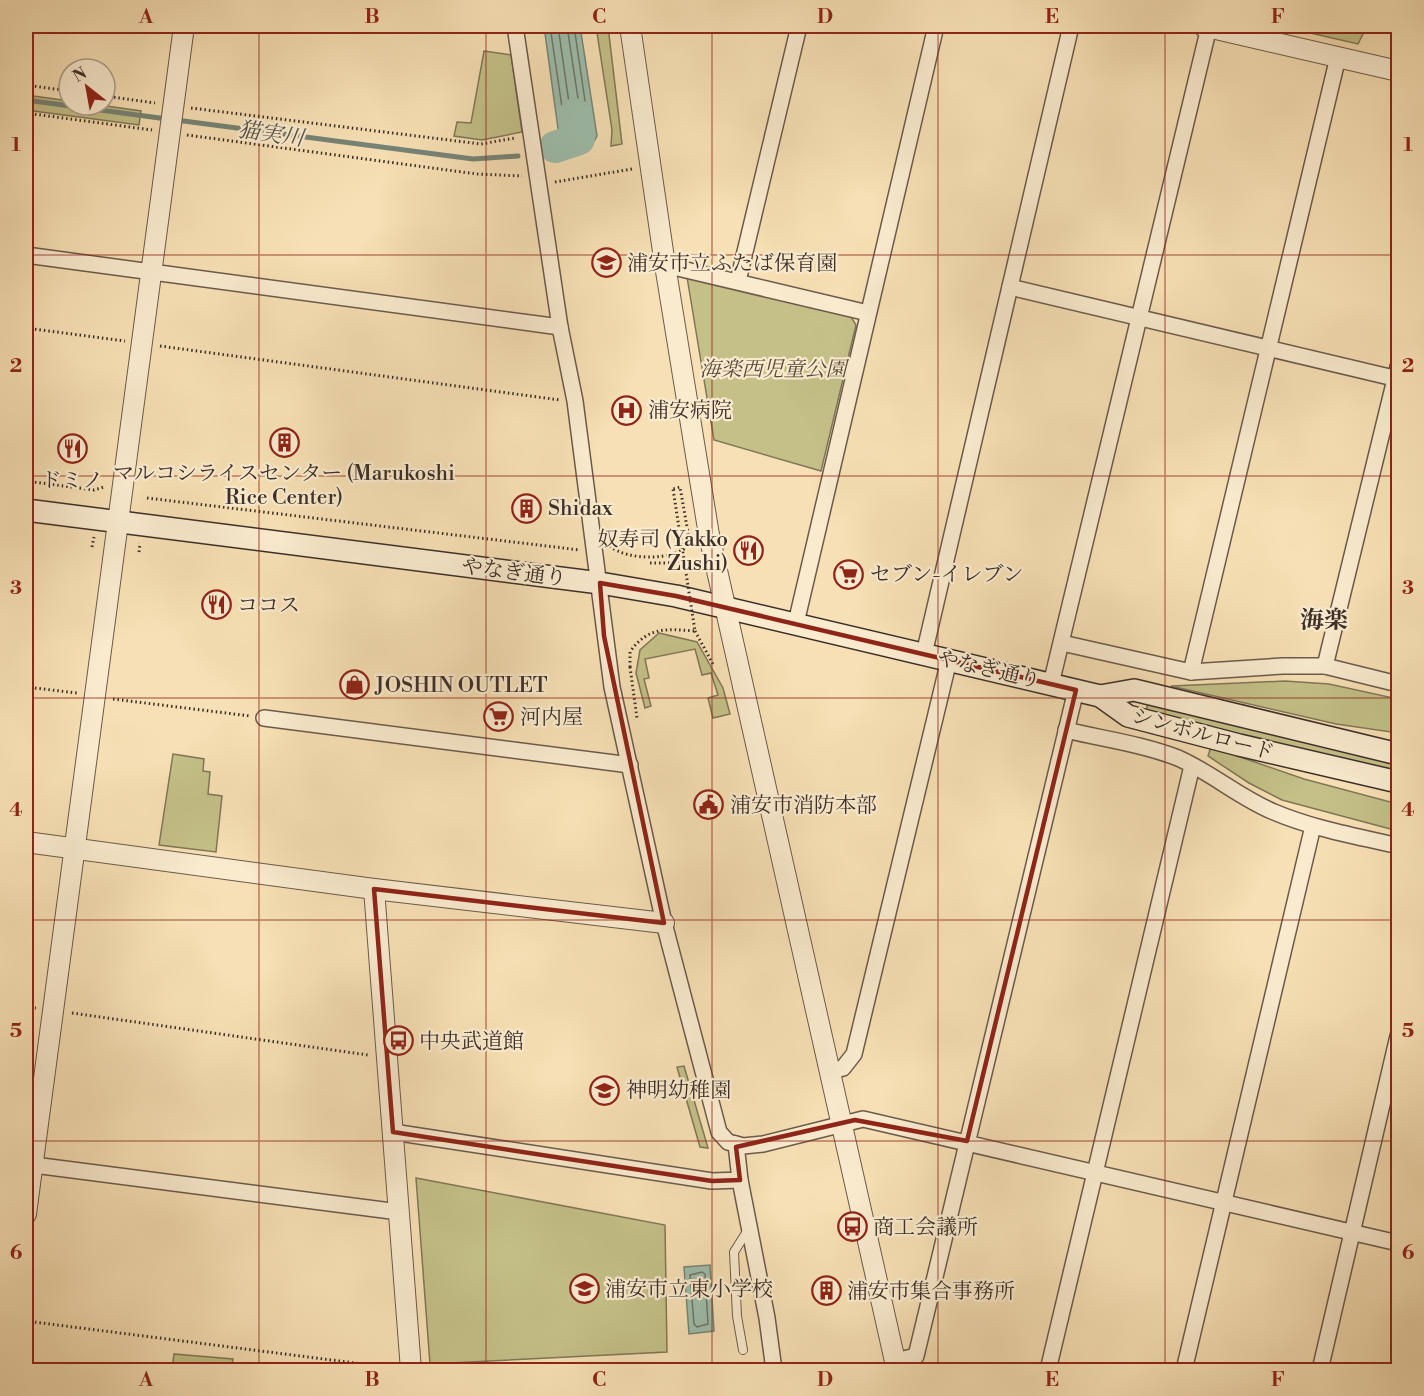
<svg xmlns="http://www.w3.org/2000/svg" width="1424" height="1396" viewBox="0 0 1424 1396" font-family="'Libre Bodoni','Noto Serif JP',serif">
  <rect width="100%" height="100%" fill="#f7e0b5"/>
  <filter id="stains"><feTurbulence type="fractalNoise" baseFrequency=".00333" numOctaves="4"/><feColorMatrix values="0 0 0 0 .2 0 0 0 0 .09 0 0 0 0 .02 0 0 0 .5 -.17"/></filter>
  <radialGradient id="worn" r=".72"><stop offset=".6" stop-color="#630" stop-opacity="0"/><stop offset="1" stop-color="#630" stop-opacity=".3"/></radialGradient>
  <g fill="#c4c088" stroke="#807758" stroke-width="1.5">
    <polygon points="596,26 608,26 622,144 611,146 612,130"/>
    <polygon points="1280,26 1350,26 1349,32 1353,32 1359,27 1365,30 1358,44"/>
    <polygon points="484,51 511,55 522,132 482,140 454,136 457,122 471,123"/>
    <polygon points="26,95 69,101 69,105 99,105 141,111 139,125 26,110"/>
    <polygon points="687,277 850,315 856,325 821,471 714,440"/>
    <polygon points="659,633 697,642 723,688 730,714 713,718 708,698 718,695 711,673 702,675 695,649 645,659 649,678 644,679 651,706 645,708 636,673 640,650"/>
    <polygon points="1285,681 1329,684 1398,699 1398,733 1336,724 1171,686"/>
    <polygon points="1148,702 1398,763 1398,772 1146,712"/>
    <polygon points="1211,747 1304,779 1398,804 1398,831 1282,800 1249,783 1208,756"/>
    <polygon points="173,754 204,759 203,771 210,772 208,794 222,796 216,852 159,845"/>
    <polygon points="684,1066 708,1148 700,1147 677,1067"/>
    <polygon points="416,1178 665,1225 667,1352 430,1364"/>
    <polygon points="174,1354 233,1359 231,1370 172,1370"/>
  </g>
  <g fill="#9dbdac" stroke="#768477" stroke-width="1.5">
    <path d="M544,26H580L597,136C589,153 579,155 562,158Z"/>
    <polygon points="710,1265 714,1331 689,1334 684,1267"/>
  </g>
  <g fill="none" stroke-linecap="round" stroke-linejoin="round">
    <g stroke="#6c766a" stroke-width="1.5">
      <polyline points="550,26 568,148 571,151 586,144 590,135 574,26"/>
      <polyline points="558,26 574,138 577,140 583,134 582,125 567,26"/>
      <polygon points="702,1272 705,1274 708,1324 697,1327 694,1324 690,1275"/>
    </g>
    <g stroke="#768477" stroke-width="5">
      <polyline points="26,100 167,119"/>
      <polyline points="176,120 473,159 518,156"/>
    </g>
    <polyline stroke="#9dbdac" stroke-width="32" points="555,147 579,139 575,114"/>
    <defs>
      <polyline id="service" points="743,1350 737,1316 734,1252 748,1230"/>
      <g id="minor">
        <polyline points="515,26 560,327 575,401 612,687 664,923 719,1132 728,1142 743,1146 763,1144 863,1119 1398,1243"/>
        <polyline points="26,255 560,327"/>
        <polyline points="665,265 868,313"/>
        <polyline points="738,281 799,26"/>
        <polyline points="1010,287 1398,379"/>
        <polyline points="796,623 936,26"/>
        <polyline points="1062,643 1191,672 1283,666 1325,666 1398,684"/>
        <polyline points="924,654 1071,26"/>
        <polyline points="1325,666 1398,367"/>
        <polyline points="1191,672 1338,57"/>
        <polyline points="1051,684 1209,27"/>
        <polyline points="264,718 630,765"/>
        <path d="M1066,730C1103,739 1142,744 1178,758C1212,773 1240,798 1274,812C1314,829 1357,836 1398,846"/>
        <polyline points="831,1071 843,1068 854,1054 949,660"/>
        <polyline points="393,1132 712,1181 740,1180 736,1144"/>
        <polyline points="26,1164 399,1212"/>
        <polyline points="740,1180 767,1318 774,1370"/>
        <polyline points="895,1361 916,1356 1076,690"/>
        <polyline points="1048,1370 1192,766"/>
        <polyline points="1184,1370 1313,826"/>
        <polyline points="1320,1370 1398,1036"/>
      </g>
      <g id="tertiary">
        <polyline points="630,26 665,265 709,535 897,1370"/>
        <polyline points="1203,26 1398,71"/>
        <polyline points="26,842 374,889 664,923"/>
        <polyline points="374,889 411,1370"/>
        <polyline points="26,1214 184,26"/>
      </g>
      <g id="secondary">
        <polyline points="26,510 600,583 676,596 1100,696 1128,716 1239,745 1398,782"/>
        <polyline points="1100,696 1134,690 1398,754"/>
      </g>
    </defs>
    <use href="#service" stroke="#6b5a4b" stroke-width="10"/>
    <use href="#minor" stroke="#6b5a4b" stroke-width="18"/>
    <use href="#tertiary" stroke="#6b5a4b" stroke-width="22"/>
    <use href="#secondary" stroke="#3c2e28" stroke-width="24"/>
    <g stroke="#3c2e28" stroke-width="3" stroke-dasharray="1.5 3" stroke-linecap="butt">
      <polyline points="26,85 69,91"/>
      <polyline points="105,96 155,103"/>
      <polyline points="191,108 481,144 515,138"/>
      <polyline points="26,113 152,130"/>
      <polyline points="187,135 477,174 522,176"/>
      <polyline points="555,182 632,169"/>
      <polyline points="26,328 125,341"/>
      <polyline points="160,346 560,400"/>
      <polyline points="26,481 94,490 104,487"/>
      <polyline points="147,498 580,550"/>
      <path d="M610,546C627,561 675,561 690,544L680,487L673,489"/>
      <polyline points="92,547 94,537"/>
      <polyline points="139,552 140,543"/>
      <polyline points="650,563 685,563"/>
      <polyline points="695,631 714,666"/>
      <polyline points="630,667 637,718"/>
      <polyline points="26,687 77,693"/>
      <polyline points="113,699 250,716"/>
      <polyline points="26,1007 36,1008"/>
      <polyline points="72,1013 368,1055"/>
      <polyline points="26,1321 394,1368"/>
    </g>
    <use href="#service" stroke="#faebcf" stroke-width="8"/>
    <use href="#minor" stroke="#faebcf" stroke-width="15"/>
    <use href="#tertiary" stroke="#faebcf" stroke-width="20"/>
    <use href="#secondary" stroke="#faebcf" stroke-width="21"/>
    <path stroke="#3c2e28" stroke-width="3" stroke-dasharray="1.5 3" stroke-linecap="butt" d="M630,667V652C648,626 667,629 695,631L673,489"/>
  </g>
  <path fill="none" stroke="#8f2418" stroke-width="4.5" stroke-linejoin="round" d="M600,583L676,596L1076,690L967,1141L855,1120L736,1147L740,1180L712,1181L393,1132L374,889L664,923L604,636Z"/>
  <path fill="none" stroke="#8f2418" stroke-width="1.5" stroke-opacity="0.55" d="M259,26V1370M486,26V1370M712,26V1370M938,26V1370M1165,26V1370M26,255H1398M26,476H1398M26,698H1398M26,920H1398M26,1141H1398"/>
  <defs>
    <symbol id="school-ring" viewBox="-11 -11 22 22"><circle r="9.5" fill="#faebcf" stroke="#8f2418" stroke-width="1.5"/><path d="M0-5L7-2L0 1L-7-2ZM-4 1L0 2.5L4 1V4Q0 6-4 4Z" fill="#8f2418"/></symbol>
    <symbol id="hospital-ring" viewBox="-11 -11 22 22"><circle r="9.5" fill="#faebcf" stroke="#8f2418" stroke-width="1.5"/><path d="M-5-5h3v3.5h4V-5h3V5h-3V1.5h-4V5h-3Z" fill="#8f2418"/></symbol>
    <symbol id="building-ring" viewBox="-11 -11 22 22"><circle r="9.5" fill="#faebcf" stroke="#8f2418" stroke-width="1.5"/><path d="M-4-6H4V6H1V3H-1V6H-4ZM-2.5-4.3h1.7v1.8h-1.7ZM.8-4.3h1.7v1.8H.8ZM-2.5-1h1.7V.8h-1.7ZM.8-1h1.7V.8H.8Z" fill="#8f2418"/></symbol>
    <symbol id="restaurant-ring" viewBox="-11 -11 22 22"><circle r="9.5" fill="#faebcf" stroke="#8f2418" stroke-width="1.5"/><path d="M-5-6h1v4h1v-4h1v4h1v-4h1v5L-1.5 .5V6h-2V.5L-5-1ZM5-6V6H3V1.5H1.5Q1.5-4 5-6Z" fill="#8f2418"/></symbol>
    <symbol id="supermarket-ring" viewBox="-11 -11 22 22"><circle r="9.5" fill="#faebcf" stroke="#8f2418" stroke-width="1.5"/><path d="M-6-5.5h2.5l.6 2H6L4.5 2H-2.5L-4.4-4H-6ZM-1.5 3.2a1.3 1.3 0 1 0 .1 0ZM3 3.2a1.3 1.3 0 1 0 .1 0Z" fill="#8f2418"/></symbol>
    <symbol id="shop-ring" viewBox="-11 -11 22 22"><circle r="9.5" fill="#faebcf" stroke="#8f2418" stroke-width="1.5"/><path d="M-5-2.5h2.3a2.7 3.5 0 0 1 5.4 0H5L5.5 6h-11ZM-1.5-2.5h3a1.5 2.3 0 0 0-3 0Z" fill="#8f2418"/></symbol>
    <symbol id="civic-ring" viewBox="-11 -11 22 22"><circle r="9.5" fill="#faebcf" stroke="#8f2418" stroke-width="1.5"/><path d="M-.6-6.5H3V-4.5H.6V-3L4-1V1h2V6H-6V1h2V-1L-.6-3ZM-1.2 2.5V6h2.4V2.5Z" fill="#8f2418"/></symbol>
    <symbol id="bus-ring" viewBox="-11 -11 22 22"><circle r="9.5" fill="#faebcf" stroke="#8f2418" stroke-width="1.5"/><path d="M-5-6H5V4H4V6H2V4H-2V6H-4V4H-5ZM-3.5-4V0h7V-4ZM-3.5 1.2v1.5H-2V1.2ZM2 1.2v1.5H3.5V1.2Z" fill="#8f2418"/></symbol>
  </defs>
  <g fill-rule="evenodd">
    <use href="#school-ring" x="590" y="246" width="33" height="33"/>
    <use href="#hospital-ring" x="610" y="394" width="33" height="33"/>
    <use href="#building-ring" x="268" y="426" width="33" height="33"/>
    <use href="#restaurant-ring" x="56" y="432" width="33" height="33"/>
    <use href="#building-ring" x="510" y="492" width="33" height="33"/>
    <use href="#restaurant-ring" x="732" y="534" width="33" height="33"/>
    <use href="#supermarket-ring" x="832" y="558" width="33" height="33"/>
    <use href="#restaurant-ring" x="200" y="588" width="33" height="33"/>
    <use href="#shop-ring" x="338" y="668" width="33" height="33"/>
    <use href="#supermarket-ring" x="482" y="700" width="33" height="33"/>
    <use href="#civic-ring" x="692" y="788" width="33" height="33"/>
    <use href="#bus-ring" x="382" y="1024" width="33" height="33"/>
    <use href="#school-ring" x="588" y="1074" width="33" height="33"/>
    <use href="#bus-ring" x="836" y="1210" width="33" height="33"/>
    <use href="#school-ring" x="568" y="1272" width="33" height="33"/>
    <use href="#building-ring" x="810" y="1274" width="33" height="33"/>
  </g>
  <g text-anchor="middle" stroke-width="4.5" stroke-linejoin="round" paint-order="stroke">
    <g font-size="21" fill="#3c2e28" stroke="#faebcf" text-anchor="start">
      <text x="627" y="270">浦安市立ふたば保育園</text>
      <text x="648" y="417">浦安病院</text>
      <text x="284" y="480" text-anchor="middle">マルコシライスセンター (Marukoshi<tspan x="284" dy="24">Rice Center)</tspan></text>
      <text x="72" y="487" text-anchor="middle">ドミノ</text>
      <text x="548" y="515">Shidax</text>
      <text x="728" y="546" text-anchor="end">奴寿司 (Yakko<tspan x="728" dy="24">Zushi)</tspan></text>
      <text x="870" y="581">セブン-イレブン</text>
      <text x="237" y="612">ココス</text>
      <text x="375" y="692">JOSHIN OUTLET</text>
      <text x="520" y="724">河内屋</text>
      <text x="730" y="812">浦安市消防本部</text>
      <text x="419" y="1048">中央武道館</text>
      <text x="626" y="1097">神明幼稚園</text>
      <text x="873" y="1234">商工会議所</text>
      <text x="605" y="1296">浦安市立東小学校</text>
      <text x="847" y="1298">浦安市集合事務所</text>
    </g>
    <g font-size="21" font-style="italic" fill="#574b3b" stroke="#faebcf">
      <text x="773" y="376">海楽西児童公園</text>
    </g>
    <g font-size="21" fill="#3c2e28" stroke="#faebcf">
      <text transform="translate(514 572) rotate(7)" y="7">やなぎ通り</text>
      <text transform="translate(989 669) rotate(13)" y="7">やなぎ通り</text>
      <text transform="translate(1203 734) rotate(15)" y="7">シンボルロード</text>
    </g>
    <g font-size="22" font-style="italic" fill="#545249" stroke="#faebcf">
      <text transform="translate(271 133) rotate(8)" y="8">猫実川</text>
    </g>
    <g font-size="24" font-weight="bold" fill="#3c2e28" stroke="#faebcf">
      <text x="1324" y="628">海楽</text>
    </g>
  </g>
  <rect width="1424" height="1396" fill="none" stroke="#f7e0b5" stroke-width="66"/>
  <g transform="translate(87 87) rotate(329)"><circle r="28" fill="#faebcf" stroke="#ae9f8c" stroke-width="1.5"/>
  <path d="M0-4.5L10 22L0 15L-10 22Z" fill="#8f2418"/>
  <text y="-9" font-size="16" font-weight="bold" text-anchor="middle" fill="#3c2e28">N</text>
  </g>
  <rect x="33" y="33" width="1358" height="1330" fill="none" stroke="#8f2418" stroke-width="2"/>
  <g font-size="20" text-anchor="middle" font-weight="bold" fill="#8f2418">
    <text x="146" y="23">A</text>
    <text x="372" y="23">B</text>
    <text x="599" y="23">C</text>
    <text x="825" y="23">D</text>
    <text x="1052" y="23">E</text>
    <text x="1278" y="23">F</text>
    <text x="16" y="151">1</text>
    <text x="1408" y="151">1</text>
    <text x="16" y="372">2</text>
    <text x="1408" y="372">2</text>
    <text x="16" y="594">3</text>
    <text x="1408" y="594">3</text>
    <text x="16" y="816">4</text>
    <text x="1408" y="816">4</text>
    <text x="16" y="1037">5</text>
    <text x="1408" y="1037">5</text>
    <text x="16" y="1259">6</text>
    <text x="1408" y="1259">6</text>
    <text x="146" y="1386">A</text>
    <text x="372" y="1386">B</text>
    <text x="599" y="1386">C</text>
    <text x="825" y="1386">D</text>
    <text x="1052" y="1386">E</text>
    <text x="1278" y="1386">F</text>
  </g>
  <rect width="100%" height="100%" filter="url(#stains)"/>
  <rect width="100%" height="100%" fill="url(#worn)"/>
</svg>
